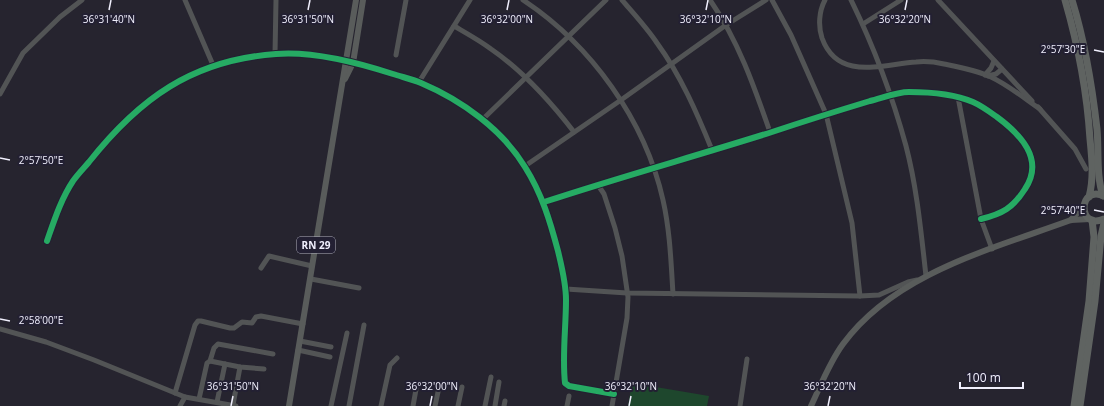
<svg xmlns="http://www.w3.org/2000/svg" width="1104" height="406" viewBox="0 0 1104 406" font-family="'Open Sans',sans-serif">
  <rect width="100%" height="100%" fill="#26242f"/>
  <polygon fill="#1e472d" points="632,383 709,396 707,406 628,406"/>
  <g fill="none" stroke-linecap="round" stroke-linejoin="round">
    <g stroke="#525455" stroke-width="5">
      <polyline points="185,0 213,65"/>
      <path d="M523,0C591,45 645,120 663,200C670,231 671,262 673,294"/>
      <path d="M622,0C634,14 647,28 657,43C681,76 697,113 712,150"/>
      <path d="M710,0C738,40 754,86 770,132"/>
      <polyline points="772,0 791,35 826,114 852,223 860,296"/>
      <path d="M825,0C819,11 818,26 822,38C838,82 883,64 916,62C925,61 935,62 944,64C959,67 976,70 991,77C1008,85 1024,98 1040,109"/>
      <path d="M851,0C874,47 892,95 906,146C917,188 921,232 926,276"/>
      <polyline points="938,0 1032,101"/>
      <polyline points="863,24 901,0"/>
      <path d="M454,26C466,33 479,40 491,49C523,71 550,101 574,132"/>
      <polyline points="275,54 276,0"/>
      <polyline points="396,55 406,0"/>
      <polyline points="985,75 991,68 994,61"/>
      <polyline points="988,76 996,74 1002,69"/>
      <polyline points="419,82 470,0"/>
      <polyline points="0,94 23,53 60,17 82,0"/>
      <polyline points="958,97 981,219 992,249"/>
      <polyline points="1038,107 1075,149 1086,169"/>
      <polyline points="483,119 606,0"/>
      <polyline points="525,166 621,100 726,25 766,0"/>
      <polyline points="598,185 604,194 615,228 622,256 628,297 627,318 612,406"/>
      <path d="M544,202C620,177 696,156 772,132C805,121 837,111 870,101C882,98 897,92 909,92C930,92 954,94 973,102C982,106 990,112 997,117C1020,134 1045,159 1025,189C1013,208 1002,214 981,219"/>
      <path d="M47,241C54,221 61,199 73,181C78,174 84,168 89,162C139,99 192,60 276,54C311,51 359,63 393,74C402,77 412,79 421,83C461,100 502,129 525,167C542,194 550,221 558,251C562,268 566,283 566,300C566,327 562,356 565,383L569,386L614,394"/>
      <polyline points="261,268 269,256 312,266"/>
      <polyline points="311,279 359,288"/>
      <polyline points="566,289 627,293 860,296 879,295 908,282 917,280"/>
      <polyline points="0,329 46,342 94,360 185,397 236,406"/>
      <polyline points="300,341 331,347"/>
      <polyline points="298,350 330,357"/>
      <polyline points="210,361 214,348 218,344 273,354"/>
      <polyline points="175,393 195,325 198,321 201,321 230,328 234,328 242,322 252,323 256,317 261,316 303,324"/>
      <polyline points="199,399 207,363 210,361 240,367 264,369"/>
      <polyline points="217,402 225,364"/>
      <polyline points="233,405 240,367"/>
      <polyline points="180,406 185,397"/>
      <polyline points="331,406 347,333"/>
      <polyline points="349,406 364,325"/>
      <polyline points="381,406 390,365 397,358"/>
      <polyline points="413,406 417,384"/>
      <polyline points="435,406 438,392"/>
      <polyline points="458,406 462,387"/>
      <polyline points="485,406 491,377"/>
      <polyline points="495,406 499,382"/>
      <polyline points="504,406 505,401"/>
      <polyline points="567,406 569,396"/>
      <polyline points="740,406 747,359"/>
    </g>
    <g stroke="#595c5b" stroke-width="6">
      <polyline points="345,79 353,63 363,0"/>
      <polyline points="1071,220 1083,206"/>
      <polyline points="289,406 356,0"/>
      <path d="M811,406C821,385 829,363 843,344C895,273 992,249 1071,220L1090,219"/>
    </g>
    <g stroke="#5f6361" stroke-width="7">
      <path d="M1065,0C1078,45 1087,92 1090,139C1092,159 1094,178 1089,197"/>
      <path d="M1072,0C1085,42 1092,85 1097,129C1099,151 1096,175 1103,196"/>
      <path d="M1104,196C1078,184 1077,231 1104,219"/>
      <polyline points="1074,406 1089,301 1094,237 1092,220"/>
      <polyline points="1080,406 1095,301 1101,236 1104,223"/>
    </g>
    <defs>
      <g id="cycleway">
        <path d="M544,202C620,177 696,156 772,132C805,121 837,111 870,101C882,98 897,92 909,92C930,92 954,94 973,102C982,106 990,112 997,117C1020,134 1045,159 1025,189C1013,208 1002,214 981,219"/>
        <path d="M47,241C54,221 61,199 73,181C78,174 84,168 89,162C139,99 192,60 276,54C311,51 359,63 393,74C402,77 412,79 421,83C461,100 502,129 525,167C542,194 550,221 558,251C562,268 566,283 566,300C566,327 562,356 565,383L569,386L614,394"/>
      </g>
    </defs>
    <use href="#cycleway" stroke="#232033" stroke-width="8"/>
    <use href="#cycleway" stroke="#26ab63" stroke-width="6"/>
  </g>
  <path fill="none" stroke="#f0effd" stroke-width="1.5" d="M109,10L111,0M308,10L310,0M507,10L509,0M706,10L708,0M905,10L907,0M1094,50L1104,52M0,158L10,160M1094,210L1104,212M0,319L10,321M231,406L233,396M430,406L432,396M629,406L631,396M828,406L830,396"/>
  <g text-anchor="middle" stroke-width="4" stroke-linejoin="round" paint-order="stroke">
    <rect fill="#232033" stroke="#b2b1c0" stroke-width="1" x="297" y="237" width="38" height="16" rx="3"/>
    <g font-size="10" font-weight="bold" fill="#f0effd">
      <text x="316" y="249">RN 29</text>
    </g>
  </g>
  <g font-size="10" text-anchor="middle" fill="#f0effd" stroke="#232033" stroke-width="4" stroke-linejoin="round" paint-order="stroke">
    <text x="109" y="23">36°31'40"N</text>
    <text x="308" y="23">36°31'50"N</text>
    <text x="507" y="23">36°32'00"N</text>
    <text x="706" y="23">36°32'10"N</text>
    <text x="905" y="23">36°32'20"N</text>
    <text x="1063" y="53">2°57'30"E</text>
    <text x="41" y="164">2°57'50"E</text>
    <text x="1063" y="214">2°57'40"E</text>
    <text x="41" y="324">2°58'00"E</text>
    <text x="233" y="390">36°31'50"N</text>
    <text x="432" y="390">36°32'00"N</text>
    <text x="631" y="390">36°32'10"N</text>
    <text x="830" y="390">36°32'20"N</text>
  </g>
  <path d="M960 382v6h63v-6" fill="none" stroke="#f0effd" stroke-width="2"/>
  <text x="966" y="382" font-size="12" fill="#f0effd" stroke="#232033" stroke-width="3" paint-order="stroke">100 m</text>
</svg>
